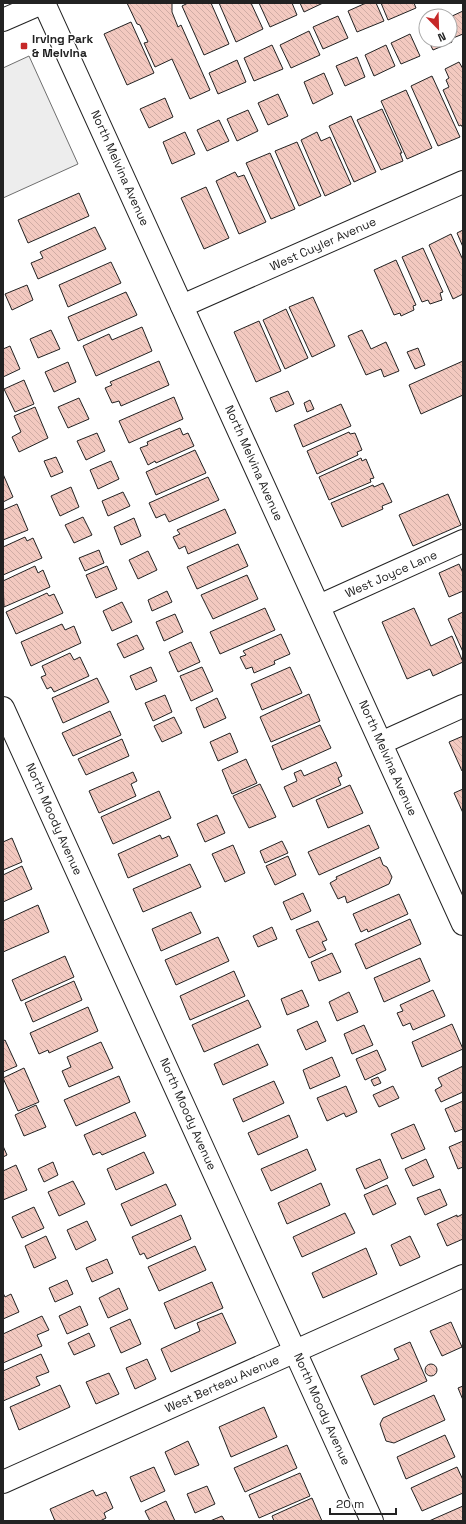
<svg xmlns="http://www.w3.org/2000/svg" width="466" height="1524" viewBox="0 0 466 1524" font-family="'Space Grotesk',sans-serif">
  <defs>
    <pattern id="building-back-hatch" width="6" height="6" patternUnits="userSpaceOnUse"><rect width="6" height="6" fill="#f3c9c0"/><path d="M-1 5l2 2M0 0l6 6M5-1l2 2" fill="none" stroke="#d0aca5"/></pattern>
  </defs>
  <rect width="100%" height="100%" fill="#fff"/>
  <polygon fill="#ededed" stroke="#6f6f6f" points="29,56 78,164 3,198 3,68"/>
  <g fill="url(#building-back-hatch)" stroke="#222">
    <polygon points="127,3 172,3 172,12 178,27 181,25 210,90 190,99 172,59 155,67 144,43 148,42 140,25 137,24"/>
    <polygon points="188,3 211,3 229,44 204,55 182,6"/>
    <polygon points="219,3 251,3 263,29 236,42"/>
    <polygon points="259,3 292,3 297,15 270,27"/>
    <polygon points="300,3 323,3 304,12"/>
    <polygon points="366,3 376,3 384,21 357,32 348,11"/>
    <polygon points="381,3 414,3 416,8 388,20"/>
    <polygon points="463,11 463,34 453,38 450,31 450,17"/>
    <polygon points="338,16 348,38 323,49 313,27"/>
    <polygon points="131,22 154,73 127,85 104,34"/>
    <polygon points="309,31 320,55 291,68 280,45"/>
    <polygon points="410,34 420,56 401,64 391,43"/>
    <polygon points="450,37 452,42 433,50 428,40 450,40"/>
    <polygon points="272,45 283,69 254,81 244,58"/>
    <polygon points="386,45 395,66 374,76 365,55"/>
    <polygon points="357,57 365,77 345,86 336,66"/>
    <polygon points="237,60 246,82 218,94 209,73"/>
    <polygon points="459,62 463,69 463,128 461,125 459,126 443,90 449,87 446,80 449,78 445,69"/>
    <polygon points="324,73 333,94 313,104 304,82"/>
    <polygon points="432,76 460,137 438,146 411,86"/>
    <polygon points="406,90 432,148 407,159 381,101"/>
    <polygon points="278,94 288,116 268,125 258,103"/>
    <polygon points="165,98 173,117 149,128 140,109"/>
    <polygon points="382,109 402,153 400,153 403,161 381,170 357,120"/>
    <polygon points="248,110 258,131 237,141 227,119"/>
    <polygon points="351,116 376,172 354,182 329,126"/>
    <polygon points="219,120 229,141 207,151 197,130"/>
    <polygon points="185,132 195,154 172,164 163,142"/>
    <polygon points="317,132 321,141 330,137 351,184 325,196 301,140"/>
    <polygon points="297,142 321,196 299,206 275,151"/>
    <polygon points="270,153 295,209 271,219 246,163"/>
    <polygon points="235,172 238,177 244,175 266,222 239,234 216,181"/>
    <polygon points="206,187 229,238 204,249 181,198"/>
    <polygon points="79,193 89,216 28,243 18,220"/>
    <polygon points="95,227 106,249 38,279 31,263 43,258 40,252"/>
    <polygon points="463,230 463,247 457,233"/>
    <polygon points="451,234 463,260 463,294 453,299 429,245"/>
    <polygon points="423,248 443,292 440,293 442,300 430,304 428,300 422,302 402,257"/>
    <polygon points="396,260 416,305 413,306 414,310 401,316 400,313 394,315 374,270"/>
    <polygon points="111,262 121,283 68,307 59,285"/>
    <polygon points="27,285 33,300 12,310 5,294"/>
    <polygon points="126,292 137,315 78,341 68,317"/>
    <polygon points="313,297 335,346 312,357 289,307"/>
    <polygon points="286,309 308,358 285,369 263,320"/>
    <polygon points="259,321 281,371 256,382 234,332"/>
    <polygon points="142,327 152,351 96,376 83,346 109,334 112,340"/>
    <polygon points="51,330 60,349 38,358 30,339"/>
    <polygon points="362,330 371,349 386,342 399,371 384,377 381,369 366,375 348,336"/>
    <polygon points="10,346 20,369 3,377 3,349"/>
    <polygon points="418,348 425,365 415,369 407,352"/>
    <polygon points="159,361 169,385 121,406 119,401 112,403 105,388 112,385 110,382"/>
    <polygon points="463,361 463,395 421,414 409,385"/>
    <polygon points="68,362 76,382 54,392 45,372"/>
    <polygon points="24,380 34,404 15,412 4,389"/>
    <polygon points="288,391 294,404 276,412 270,398"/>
    <polygon points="174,397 183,419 129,443 119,421"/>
    <polygon points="79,398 89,419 68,428 58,407"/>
    <polygon points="310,400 314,409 307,412 304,403"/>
    <polygon points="341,404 351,426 303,447 294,425"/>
    <polygon points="35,407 48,438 19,452 12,437 21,432 14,416"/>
    <polygon points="180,428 183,435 188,433 194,446 156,463 155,461 148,465 140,448 148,445 147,442"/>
    <polygon points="349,432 350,434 355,433 362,450 357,452 358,455 317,474 307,451"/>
    <polygon points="97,433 105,451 86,460 77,441"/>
    <polygon points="195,450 206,473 156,495 146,472"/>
    <polygon points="56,457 63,472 51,477 44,461"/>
    <polygon points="361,458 362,461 366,459 374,478 370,479 371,482 329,500 319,477"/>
    <polygon points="111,461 119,479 98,489 90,470"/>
    <polygon points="3,474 13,497 3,502"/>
    <polygon points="208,477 219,500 169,522 165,514 156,518 149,503"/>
    <polygon points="383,483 392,502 382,506 383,509 342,527 331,503 373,485 374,487"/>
    <polygon points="71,487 79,507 60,516 51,496"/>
    <polygon points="123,492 130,506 108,516 102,501"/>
    <polygon points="448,494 461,525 413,546 399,515"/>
    <polygon points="17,504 28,530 3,540 3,510"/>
    <polygon points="225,509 236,533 188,554 185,546 179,549 173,537 180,534 177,530"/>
    <polygon points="83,517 92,535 74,543 65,525"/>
    <polygon points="134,518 141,536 121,545 114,527"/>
    <polygon points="25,537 27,541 33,538 42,558 3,575 3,547"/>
    <polygon points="238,544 248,566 197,589 187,567"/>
    <polygon points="99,550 104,563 85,571 79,558"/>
    <polygon points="148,551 157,570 138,579 129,560"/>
    <polygon points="459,564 463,573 463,591 449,597 439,573"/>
    <polygon points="35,566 38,573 43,570 50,587 4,607 3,581"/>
    <polygon points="107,566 117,589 96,598 86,575"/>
    <polygon points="247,575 258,599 213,619 201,595"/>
    <polygon points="167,591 172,602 152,611 148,600"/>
    <polygon points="47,593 49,596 54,594 63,613 16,634 6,612"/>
    <polygon points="122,602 132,622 112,631 103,611"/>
    <polygon points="265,608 275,630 220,654 210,632"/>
    <polygon points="414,608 431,646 452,636 463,662 433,676 430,669 407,679 382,622"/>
    <polygon points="463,612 463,652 448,619"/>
    <polygon points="175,614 183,632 164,641 156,622"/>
    <polygon points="62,624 65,630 74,626 81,643 31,666 21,642"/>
    <polygon points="281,634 290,654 274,661 275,664 254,673 252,667 246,669 240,657 246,655 243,651"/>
    <polygon points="137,635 144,649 124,658 117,644"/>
    <polygon points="191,642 200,662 178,672 169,652"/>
    <polygon points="70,653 74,660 80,657 89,676 54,692 51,687 47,689 41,677 46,675 42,666"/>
    <polygon points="151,667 157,681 136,690 130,676"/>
    <polygon points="202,667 213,691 191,701 180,676"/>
    <polygon points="290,667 302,693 262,710 251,684"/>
    <polygon points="97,678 109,702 63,723 52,698"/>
    <polygon points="309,694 320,721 271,742 260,717"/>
    <polygon points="165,695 172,712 153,721 145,703"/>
    <polygon points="217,698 226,718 204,728 196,708"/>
    <polygon points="110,711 121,735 73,756 62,733"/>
    <polygon points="174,717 182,733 162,742 154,726"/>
    <polygon points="320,725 331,748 282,770 272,746"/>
    <polygon points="230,733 238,752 218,761 210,742"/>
    <polygon points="463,736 463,771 462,771 449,742"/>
    <polygon points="122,739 129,756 86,775 78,759"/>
    <polygon points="246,759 257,783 232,794 222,770"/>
    <polygon points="336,762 342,776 338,778 341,785 293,807 284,787 297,781 294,773 301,770 304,776"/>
    <polygon points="133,772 137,781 131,784 136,796 99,813 89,791"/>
    <polygon points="260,784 276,817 249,828 233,796"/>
    <polygon points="350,785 363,813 328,828 316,800"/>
    <polygon points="463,789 463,813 454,793"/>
    <polygon points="159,791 171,818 113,844 101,817"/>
    <polygon points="217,815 225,833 205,842 197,824"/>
    <polygon points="369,825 379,848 319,875 308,852"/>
    <polygon points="160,835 162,839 169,836 178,856 128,878 118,854"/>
    <polygon points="12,838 22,862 3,870 3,842"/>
    <polygon points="282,841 288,853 265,863 260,851"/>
    <polygon points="233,845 245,873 225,882 212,854"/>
    <polygon points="288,856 296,875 275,885 266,866"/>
    <polygon points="380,857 383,865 387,867 392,877 389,884 347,903 345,896 338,899 330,883 337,879 336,877"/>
    <polygon points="190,864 201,887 143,912 133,889"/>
    <polygon points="22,866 32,889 3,902 3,875"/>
    <polygon points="303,893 311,911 291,920 283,902"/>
    <polygon points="399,894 408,914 368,932 367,929 361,932 353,914"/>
    <polygon points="38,905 49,932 3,952 3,921"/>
    <polygon points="191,912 201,933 161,951 152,929"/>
    <polygon points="410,919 421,944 366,969 355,944"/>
    <polygon points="318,921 327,940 322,942 326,950 309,958 296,930"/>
    <polygon points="272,927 277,939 258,947 253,936"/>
    <polygon points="218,937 229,961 176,985 165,960"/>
    <polygon points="332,953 341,972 319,981 311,962"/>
    <polygon points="65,956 74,977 21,1001 12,980"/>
    <polygon points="420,958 430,981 384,1002 374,978"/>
    <polygon points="234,971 245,996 190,1020 180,996"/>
    <polygon points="74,981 82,1000 33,1022 25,1003"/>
    <polygon points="302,990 309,1006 287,1015 281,999"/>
    <polygon points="433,990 445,1016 413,1030 410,1023 403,1026 397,1013 403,1011 400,1005"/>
    <polygon points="349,992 358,1012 337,1021 329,1002"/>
    <polygon points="248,1000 261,1027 204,1052 192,1025"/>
    <polygon points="88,1007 98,1031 49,1053 48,1050 39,1054 30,1033"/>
    <polygon points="317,1021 326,1041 306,1050 297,1030"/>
    <polygon points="452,1024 463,1049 422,1067 412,1042"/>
    <polygon points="364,1025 373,1045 352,1054 344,1034"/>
    <polygon points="5,1040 17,1066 3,1072 3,1041"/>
    <polygon points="101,1042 113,1068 69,1087 62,1071 71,1067 67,1057"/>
    <polygon points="258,1044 268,1065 223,1085 214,1064"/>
    <polygon points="377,1050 386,1070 365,1080 356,1059"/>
    <polygon points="332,1057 340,1076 310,1089 303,1070"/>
    <polygon points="463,1066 463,1092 441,1102 435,1090 442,1086 438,1078"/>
    <polygon points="24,1068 39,1102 18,1111 3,1078"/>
    <polygon points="119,1076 130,1102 76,1126 64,1100"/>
    <polygon points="378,1077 381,1083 374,1086 371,1080"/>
    <polygon points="274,1081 284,1103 243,1122 233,1099"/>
    <polygon points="346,1086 357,1112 346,1117 344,1113 327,1121 317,1098"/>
    <polygon points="393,1086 399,1098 379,1107 373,1095"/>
    <polygon points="463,1101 463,1129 455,1132 445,1109"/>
    <polygon points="36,1105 46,1127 24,1136 15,1115"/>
    <polygon points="135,1112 146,1136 102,1155 100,1152 93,1155 84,1135"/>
    <polygon points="289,1115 298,1137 258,1155 248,1133"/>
    <polygon points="414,1124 425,1149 402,1159 391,1134"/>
    <polygon points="463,1141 463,1167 458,1169 449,1147"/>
    <polygon points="3,1146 7,1155 3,1157"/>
    <polygon points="307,1149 316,1170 271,1191 261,1169"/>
    <polygon points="144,1152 154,1173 116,1190 107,1169"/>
    <polygon points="380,1159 388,1178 365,1189 356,1169"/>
    <polygon points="426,1159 434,1177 413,1186 405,1169"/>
    <polygon points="53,1162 58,1175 44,1182 38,1169"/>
    <polygon points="16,1165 27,1190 3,1200 3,1171"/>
    <polygon points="73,1181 85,1204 59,1216 48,1192"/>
    <polygon points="321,1183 330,1205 287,1224 278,1203"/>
    <polygon points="166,1184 176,1205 131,1226 121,1204"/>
    <polygon points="387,1185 396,1204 373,1215 364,1195"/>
    <polygon points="440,1189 447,1205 425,1215 417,1198"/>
    <polygon points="34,1207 44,1228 22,1238 12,1217"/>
    <polygon points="345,1213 355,1233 302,1257 293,1237"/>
    <polygon points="463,1214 463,1239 447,1246 437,1224 457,1215 457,1217"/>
    <polygon points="181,1215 191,1239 147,1259 144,1253 140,1255 132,1237"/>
    <polygon points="87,1221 96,1240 76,1250 67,1230"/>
    <polygon points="46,1236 56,1258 34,1268 25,1246"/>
    <polygon points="410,1236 420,1257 400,1266 391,1245"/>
    <polygon points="195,1246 206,1270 159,1291 148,1267"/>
    <polygon points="366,1248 377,1274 323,1298 312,1273"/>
    <polygon points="107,1259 113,1273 92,1282 86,1268"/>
    <polygon points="67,1280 73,1294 55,1302 49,1288"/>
    <polygon points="212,1282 223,1308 175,1329 164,1303"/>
    <polygon points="119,1288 128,1309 108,1318 99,1298"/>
    <polygon points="3,1293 5,1297 11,1294 19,1312 3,1319"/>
    <polygon points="80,1306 88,1325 67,1334 59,1316"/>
    <polygon points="222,1313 236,1343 171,1372 161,1349 200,1331 197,1323"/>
    <polygon points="42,1316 49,1330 37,1335 42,1346 3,1363 3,1334"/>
    <polygon points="130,1319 141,1344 121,1353 110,1328"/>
    <polygon points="451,1322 462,1347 442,1356 430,1331"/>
    <polygon points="89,1333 95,1346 74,1355 68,1343"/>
    <polygon points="410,1342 427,1381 374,1405 361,1376 399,1359 394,1349"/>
    <polygon points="41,1354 49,1372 36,1377 40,1385 3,1401 3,1371"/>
    <polygon points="147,1359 156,1379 135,1389 126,1368"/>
    <circle cx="431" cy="1370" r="6"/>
    <polygon points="109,1373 119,1394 96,1404 86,1382"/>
    <polygon points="60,1385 70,1407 19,1430 10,1407"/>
    <polygon points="463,1386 463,1400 458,1388"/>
    <polygon points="434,1395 445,1420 394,1443 386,1441 380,1424 383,1418"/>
    <polygon points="264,1407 277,1437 231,1457 219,1427"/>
    <polygon points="445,1435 455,1457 406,1479 397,1457"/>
    <polygon points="188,1441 199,1465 175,1475 165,1452"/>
    <polygon points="287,1445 297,1468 245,1492 234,1468"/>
    <polygon points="154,1467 165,1491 141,1502 130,1477"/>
    <polygon points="457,1467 463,1480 463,1493 422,1511 411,1488"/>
    <polygon points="300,1473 310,1496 259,1518 249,1495"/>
    <polygon points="207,1486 215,1504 195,1513 187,1494"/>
    <polygon points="93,1490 96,1496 106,1492 113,1508 104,1513 106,1518 100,1521 55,1521 50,1509"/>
    <polygon points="312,1498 322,1521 274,1521 272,1516"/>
    <polygon points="166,1501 175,1521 150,1521 145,1511"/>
    <polygon points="463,1506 463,1521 429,1521"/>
    <polygon points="222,1516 225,1521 210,1521"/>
  </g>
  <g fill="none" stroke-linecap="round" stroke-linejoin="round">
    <defs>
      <g id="minor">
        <polyline points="44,3 463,924"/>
        <polyline points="182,306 463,182"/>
        <polyline points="319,606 463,541"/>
        <polyline points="3,708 372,1521"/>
        <polyline points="381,743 463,706"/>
        <polyline points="3,1482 463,1276"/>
      </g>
      <polyline id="major" points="3,20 42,3"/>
    </defs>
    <use href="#minor" stroke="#222" stroke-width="24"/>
    <use href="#major" stroke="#222" stroke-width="24"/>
    <use href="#minor" stroke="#fff" stroke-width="22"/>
    <use href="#major" stroke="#fff" stroke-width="22"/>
  </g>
  <rect fill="#c62828" stroke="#fff" stroke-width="1.5" x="20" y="42" width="8" height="8" rx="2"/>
  <g text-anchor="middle" stroke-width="3" stroke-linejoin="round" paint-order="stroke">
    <g font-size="12" font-weight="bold" fill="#222" stroke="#fff" text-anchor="start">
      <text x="32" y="43">Irving Park<tspan x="32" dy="14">&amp; Melvina</tspan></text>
    </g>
    <g font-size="12" fill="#222" stroke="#fff">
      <text transform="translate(120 168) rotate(66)" y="4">North Melvina Avenue</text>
      <text transform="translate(323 244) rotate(-24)" y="4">West Cuyler Avenue</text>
      <text transform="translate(254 463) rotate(66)" y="4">North Melvina Avenue</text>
      <text transform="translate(391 574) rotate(-24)" y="4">West Joyce Lane</text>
      <text transform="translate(388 758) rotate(66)" y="4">North Melvina Avenue</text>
      <text transform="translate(54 819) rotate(66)" y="4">North Moody Avenue</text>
      <text transform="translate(188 1114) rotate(66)" y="4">North Moody Avenue</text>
      <text transform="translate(222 1384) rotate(-24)" y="4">West Berteau Avenue</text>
      <text transform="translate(322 1409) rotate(66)" y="4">North Moody Avenue</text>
    </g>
  </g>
  <rect width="466" height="1524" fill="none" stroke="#222222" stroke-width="8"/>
  <g transform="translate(438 28) rotate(157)"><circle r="19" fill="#ffffff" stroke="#a7a7a7"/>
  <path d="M0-3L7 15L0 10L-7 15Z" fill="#c62828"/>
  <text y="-6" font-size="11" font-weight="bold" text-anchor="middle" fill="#222222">N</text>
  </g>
  <path d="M330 1508v6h66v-6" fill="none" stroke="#222222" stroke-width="2"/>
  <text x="336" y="1508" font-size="12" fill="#222222" stroke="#ffffff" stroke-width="3" paint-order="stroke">20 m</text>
</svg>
